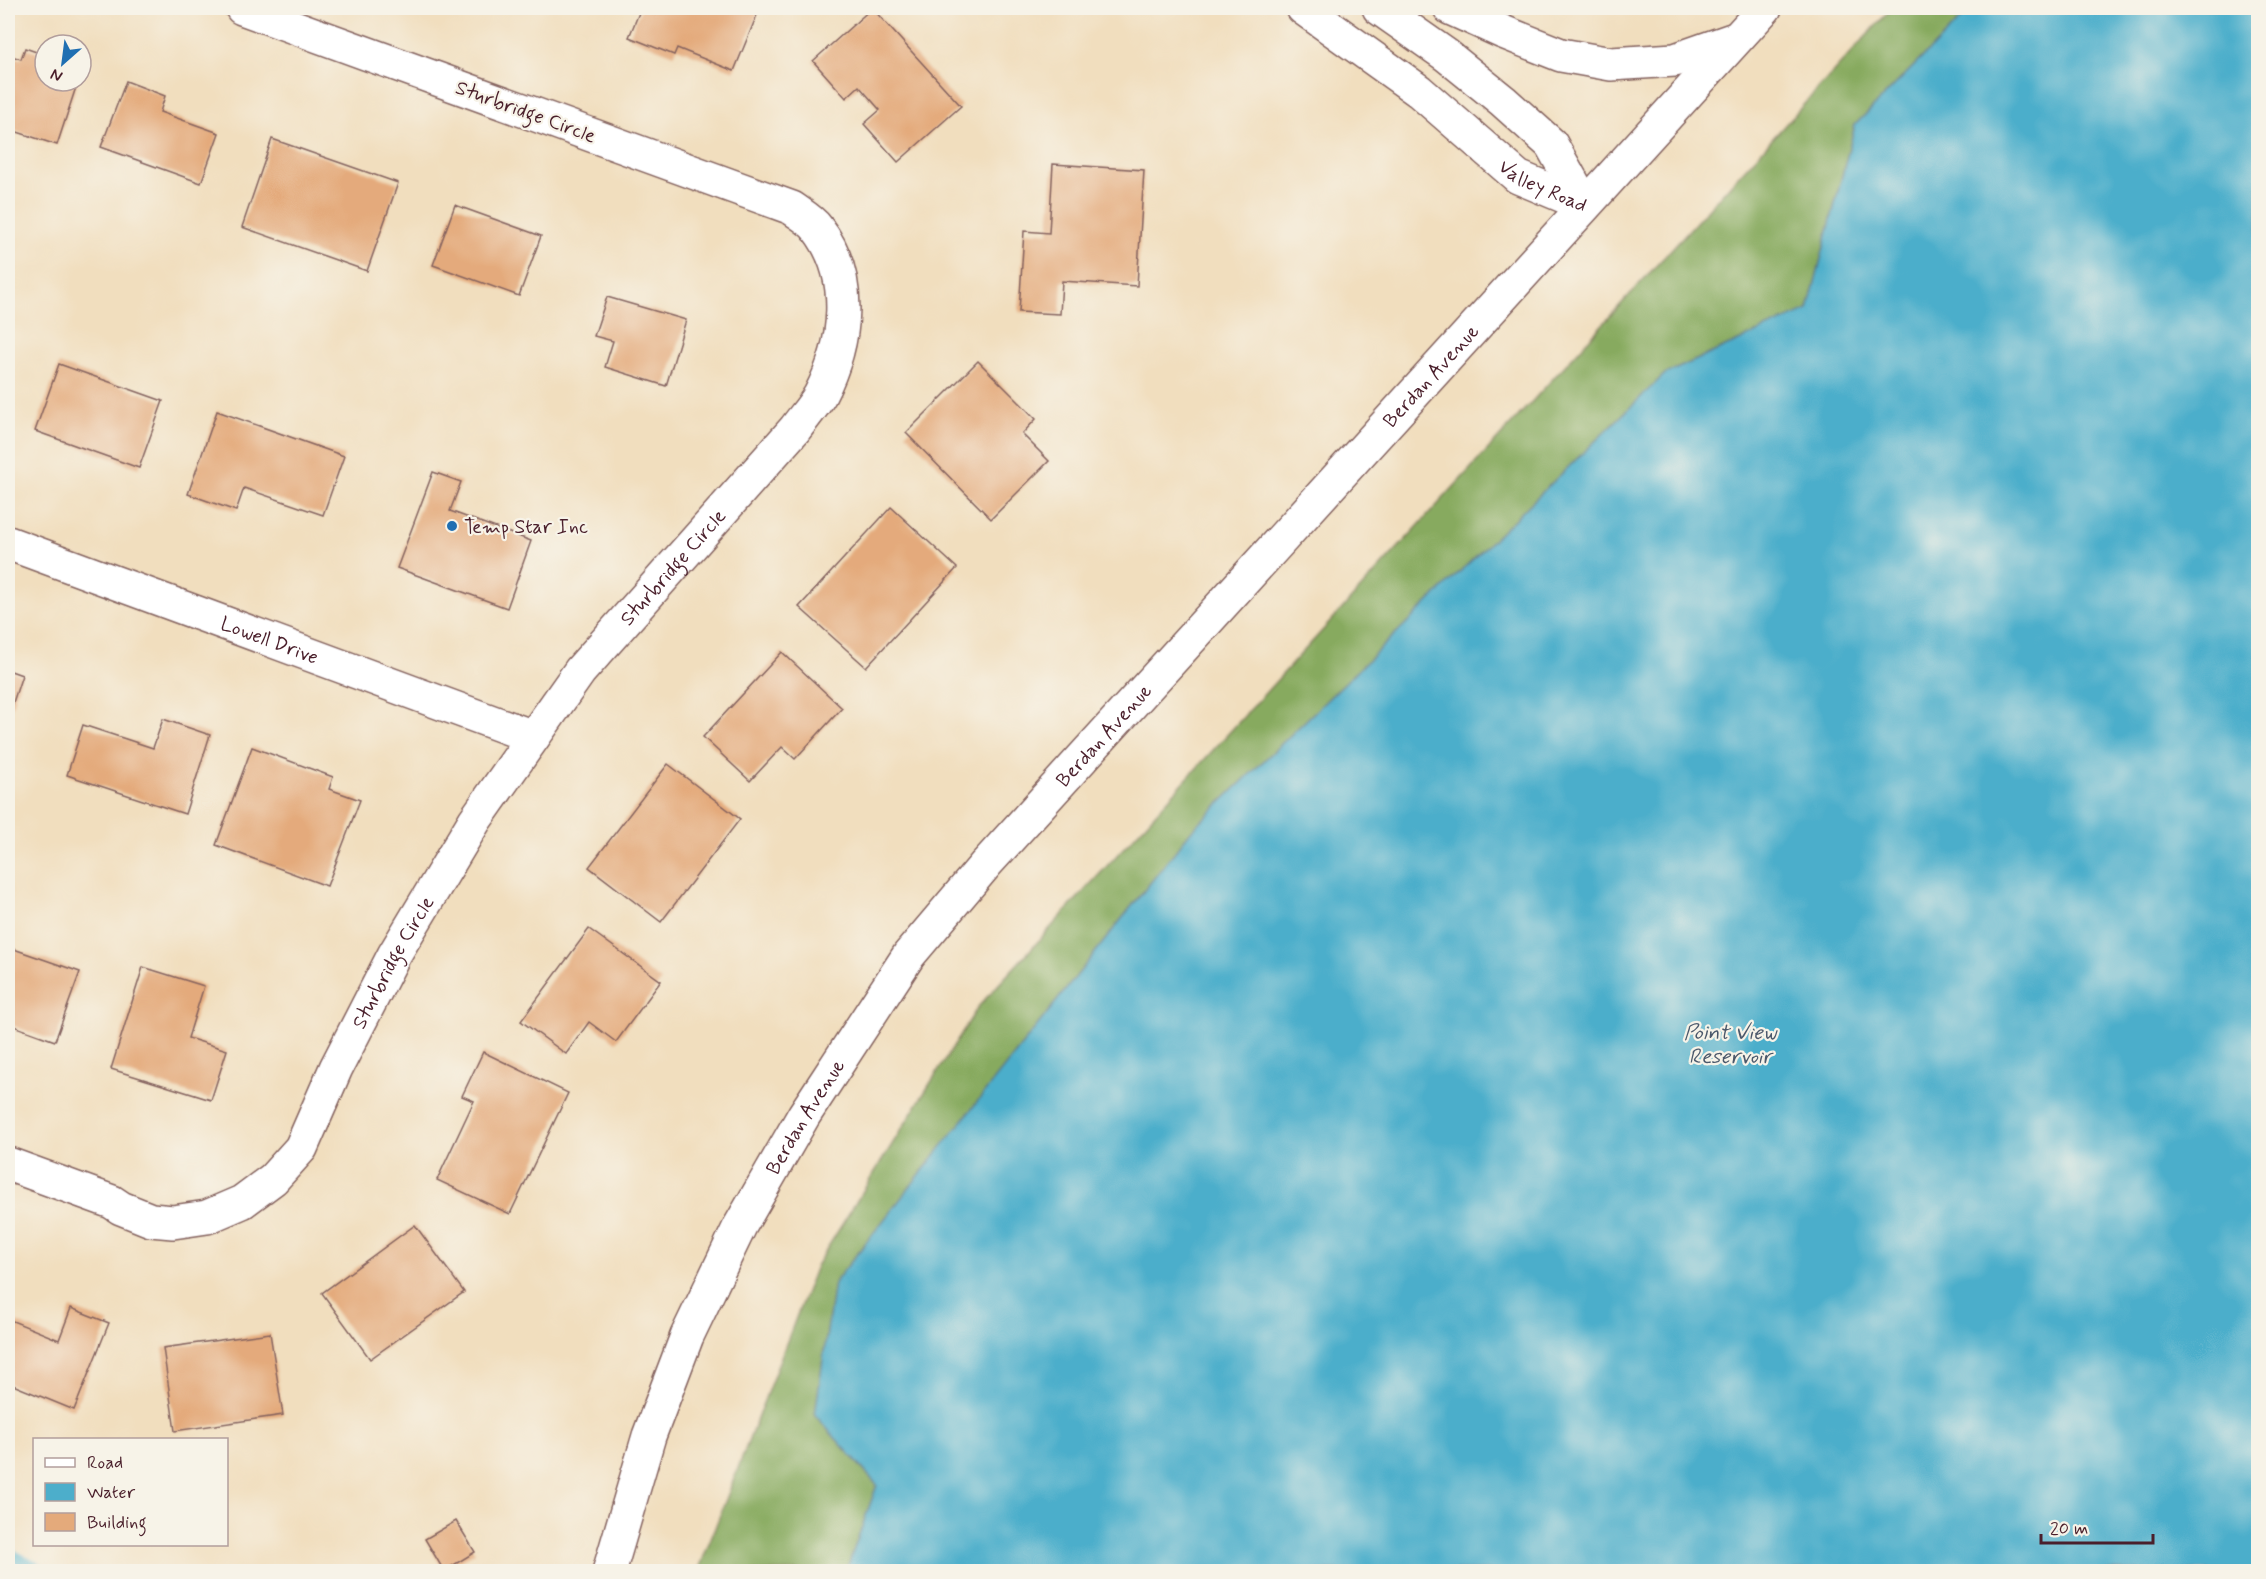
<svg xmlns="http://www.w3.org/2000/svg" width="2266" height="1579" viewBox="0 0 2266 1579" font-family="Mynerve,sans-serif">
  <rect width="100%" height="100%" fill="#f7f3e8"/>
  <filter id="ink" filterUnits="userSpaceOnUse"><feTurbulence type="fractalNoise" baseFrequency=".0167" numOctaves="2"/><feDisplacementMap in="SourceGraphic" scale="12" xChannelSelector="R" yChannelSelector="G"/><feConvolveMatrix kernelMatrix="1 2 1 2 8 2 1 2 1" color-interpolation-filters="sRGB"/></filter>
  <filter id="wash" filterUnits="userSpaceOnUse"><feTurbulence type="fractalNoise" baseFrequency=".008" numOctaves="4" result="noise"/><feDisplacementMap in="SourceGraphic" scale="24" xChannelSelector="R" yChannelSelector="G"/><feGaussianBlur stdDeviation="1.35" result="paint"/><feColorMatrix in="noise" values="0 0 0 0 0 0 0 0 0 0 0 0 0 0 0 0 0 1.4 0 .05"/><feComposite in="paint" operator="in"/></filter>
  <g filter="url(#wash)">
    <rect width="100%" height="100%" fill="#f1debe"/>
    <polygon fill="#87aa5f" stroke="#686445" stroke-width="1.5" points="1892,8 1972,8 1855,125 1808,310 1665,374 1192,830 834,1283 815,1415 877,1485 846,1571 698,1572 816,1266 978,1007"/>
    <polygon fill="#4caecb" stroke="#4b667b" stroke-width="1.5" points="1972,8 2258,8 2258,1571 846,1571 877,1485 815,1415 834,1283 1192,830 1665,374 1808,310 1855,125"/>
    <g fill="none" stroke-linecap="round" stroke-linejoin="round">
      <polyline stroke="#4caecb" stroke-width="12" points="8,1553 44,1572"/>
    </g>
    <g id="blocks">
      <g fill="#e4aa7b">
        <polygon points="641,8 754,8 759,10 734,71 677,48 674,55 629,37"/>
        <polygon points="872,8 961,106 898,162 864,124 880,110 859,86 846,98 813,61"/>
        <polygon points="25,48 45,55 45,81 78,81 57,145 8,129 8,55 21,59"/>
        <polygon points="126,81 165,96 160,112 219,133 201,183 101,147"/>
        <polygon points="272,139 398,183 367,271 242,227"/>
        <polygon points="1053,164 1144,170 1137,286 1062,281 1060,314 1019,312 1024,231 1049,233"/>
        <polygon points="455,205 541,236 519,296 433,265"/>
        <polygon points="607,297 686,320 666,386 605,367 613,341 594,336"/>
        <polygon points="978,361 1036,419 1022,434 1049,461 991,519 906,433"/>
        <polygon points="59,364 163,401 139,468 35,431"/>
        <polygon points="217,411 344,456 323,515 244,488 236,511 188,494"/>
        <polygon points="433,472 461,482 450,511 531,541 507,608 397,568"/>
        <polygon points="891,507 957,568 866,667 799,607"/>
        <polygon points="782,652 842,708 795,759 782,747 750,781 703,737"/>
        <polygon points="8,670 22,675 8,718"/>
        <polygon points="163,719 210,735 185,814 67,775 83,725 153,748"/>
        <polygon points="252,747 333,777 329,789 360,800 327,886 216,845"/>
        <polygon points="668,764 740,819 661,922 589,867"/>
        <polygon points="589,929 661,981 616,1042 589,1022 566,1054 521,1021"/>
        <polygon points="8,947 80,972 55,1041 8,1024"/>
        <polygon points="143,967 204,986 188,1038 227,1050 211,1100 111,1069"/>
        <polygon points="483,1052 568,1093 510,1214 437,1180 474,1101 462,1096"/>
        <polygon points="415,1225 464,1292 370,1359 322,1293"/>
        <polygon points="71,1308 109,1323 74,1410 8,1383 8,1319 59,1340"/>
        <polygon points="270,1333 283,1415 175,1431 163,1348"/>
        <polygon points="456,1521 475,1552 444,1571 425,1539"/>
      </g>
    </g>
  </g>
  <g filter="url(#ink)">
    <use href="#blocks" fill-opacity="0" stroke="#84625e" stroke-width="1.5"/>
    <g fill="none" stroke-linecap="round" stroke-linejoin="round">
      <defs>
        <g id="minor">
          <path id="s1" d="M8,543L533,737"/>
          <path id="s2" d="M8,1164L112,1202L121,1208L151,1220L173,1222L207,1217L242,1202L273,1179L301,1148L336,1068L394,955L475,820L580,671L795,429C803,418 813,407 820,395C847,343 855,277 817,228C811,220 800,214 792,208L242,8"/>
        </g>
        <g id="secondary">
          <path id="s3" d="M1303,8L1419,91L1518,177L1585,205"/>
          <polyline points="1379,8 1446,55 1503,101 1551,144 1585,205"/>
          <polyline points="1450,8 1503,32 1561,55 1611,64 1675,60 1732,40"/>
          <path id="s4" d="M609,1572L649,1436L687,1336L740,1226L804,1115L909,955L986,864L1765,8"/>
        </g>
      </defs>
      <use href="#minor" stroke="#84625e" stroke-width="36"/>
      <use href="#secondary" stroke="#84625e" stroke-width="36"/>
      <use href="#minor" stroke="#fff" stroke-width="33"/>
      <use href="#secondary" stroke="#fff" stroke-width="33"/>
    </g>
  </g>
  <circle fill="#1f6fb2" stroke="#f7f3e8" stroke-width="2" cx="452" cy="526" r="6"/>
  <g text-anchor="middle" stroke-width="4.5" stroke-linejoin="round" paint-order="stroke">
    <g font-size="20" fill="#4a1f2b" stroke="#f7f3e8">
      <text transform="translate(526 111) rotate(20)" y="7">Sturbridge Circle</text>
      <text dy="7" stroke="none"><textPath href="#s3" startOffset="300">Valley Road</textPath></text>
      <text dy="7" stroke="none"><textPath href="#s4" startOffset="1470">Berdan Avenue</textPath></text>
      <text dy="7" stroke="none"><textPath href="#s2" startOffset="1022">Sturbridge Circle</textPath></text>
      <text dy="7" stroke="none"><textPath href="#s1" startOffset="279">Lowell Drive</textPath></text>
      <text dy="7" stroke="none"><textPath href="#s4" startOffset="984">Berdan Avenue</textPath></text>
      <text dy="7" stroke="none"><textPath href="#s2" startOffset="536">Sturbridge Circle</textPath></text>
      <text dy="7" stroke="none"><textPath href="#s4" startOffset="498">Berdan Avenue</textPath></text>
    </g>
    <g font-size="20" fill="#4a1f2b" stroke="#f7f3e8" text-anchor="start">
      <text x="464" y="533">Temp Star Inc</text>
    </g>
    <g font-size="21" font-style="italic" fill="#4b586b" stroke="#f7f3e8">
      <text x="1730" y="1039">Point View<tspan x="1730" dy="24">Reservoir</tspan></text>
    </g>
  </g>
  <rect width="2266" height="1579" fill="none" stroke="#f7f3e8" stroke-width="30"/>
  <rect x="33" y="1438" width="195" height="108" fill="#f7f3e8" stroke="#b29e9c" stroke-width="1.5"/>
  <rect x="45" y="1458" width="30" height="9" fill="#ffffff" stroke="#b29e9c" stroke-width="1.5"/>
  <text x="87" y="1468" font-size="18" fill="#4a1f2b">Road</text>
  <rect x="45" y="1483" width="30" height="18" fill="#4caecb" stroke="#b29e9c" stroke-width="1.5"/>
  <text x="87" y="1498" font-size="18" fill="#4a1f2b">Water</text>
  <rect x="45" y="1513" width="30" height="18" fill="#e4aa7b" stroke="#b29e9c" stroke-width="1.5"/>
  <text x="87" y="1528" font-size="18" fill="#4a1f2b">Building</text>
  <g transform="translate(63 63) rotate(208)"><circle r="28" fill="#f7f3e8" stroke="#b29e9c" stroke-width="1.5"/>
  <path d="M0-4.5L10 22L0 15L-10 22Z" fill="#1f6fb2"/>
  <text y="-9" font-size="16" font-weight="bold" text-anchor="middle" fill="#4a1f2b">N</text>
  </g>
  <path d="M2041 1534v9h112v-9" fill="none" stroke="#4a1f2b" stroke-width="3"/>
  <text x="2050" y="1534" font-size="18" fill="#4a1f2b" stroke="#f7f3e8" stroke-width="4.5" paint-order="stroke">20 m</text>
</svg>
